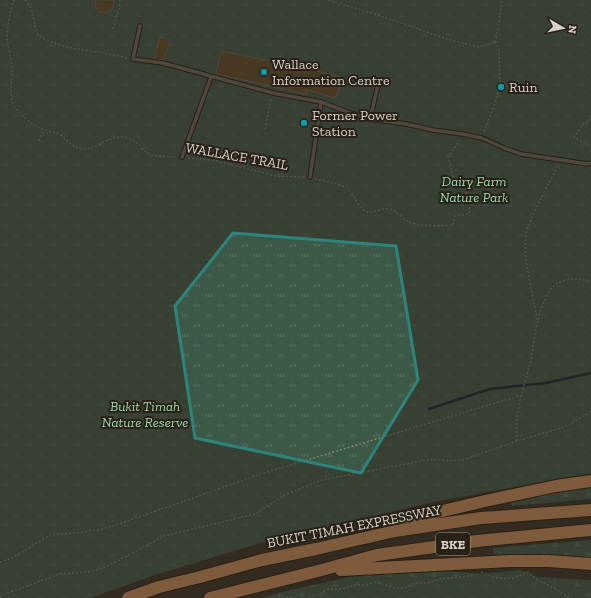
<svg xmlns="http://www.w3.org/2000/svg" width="591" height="598" viewBox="0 0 591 598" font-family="'Zilla Slab',serif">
  <defs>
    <pattern id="forest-firs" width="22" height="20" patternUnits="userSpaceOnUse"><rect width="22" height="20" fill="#3c5947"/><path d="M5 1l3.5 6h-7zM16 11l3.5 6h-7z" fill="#577060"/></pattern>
    <pattern id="park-tufts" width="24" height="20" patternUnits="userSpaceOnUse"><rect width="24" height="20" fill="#3c5947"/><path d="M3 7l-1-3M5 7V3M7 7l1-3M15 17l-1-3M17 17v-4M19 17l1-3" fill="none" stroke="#577060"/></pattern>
  </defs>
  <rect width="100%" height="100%" fill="#332b20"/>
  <g fill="url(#forest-firs)">
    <polygon points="591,486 591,499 512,506 511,501"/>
    <polygon points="591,540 591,557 547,555 493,554 493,548"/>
    <polygon points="407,569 591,580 591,598 262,598 290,590 364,574"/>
  </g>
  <g fill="url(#park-tufts)">
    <polygon points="0,0 591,0 591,473 433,502 274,539 155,575 90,598 0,598"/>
    <polygon points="521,570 567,589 583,597 590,598 319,598 338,588"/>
  </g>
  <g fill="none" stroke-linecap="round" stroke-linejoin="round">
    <polyline stroke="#071e36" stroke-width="2.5" points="429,409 490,389 546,383 591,373"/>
  </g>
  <g fill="#634a2c" stroke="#74695e">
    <polygon points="96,0 114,0 113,9 108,13 99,12 95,6"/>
    <polygon points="160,37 170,40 164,60 154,59"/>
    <polygon points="221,51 315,70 342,78 336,98 307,90 306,94 216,74"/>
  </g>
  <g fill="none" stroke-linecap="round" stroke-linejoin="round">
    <defs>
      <g id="service">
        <polyline points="140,26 133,59 163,63 273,93 321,102 350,113 370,119 406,124 433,130 462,134 482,138 504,148 521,154 587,164 591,163"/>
        <polyline points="370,119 379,81"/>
        <polyline points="182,157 211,77"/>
        <polyline points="310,177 321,102"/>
      </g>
      <g id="motorway">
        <polyline points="407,525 434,513 485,501 556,486 591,481"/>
        <polyline points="341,570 510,561 548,561 591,564"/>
        <polyline points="128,598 159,587 200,577 262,560 316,549 395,531 481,518 591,510"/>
        <polyline points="210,598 318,571 377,555 477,541 591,530"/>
      </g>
    </defs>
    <use href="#service" stroke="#1a1309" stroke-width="5.5"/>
    <use href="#motorway" stroke="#1a1309" stroke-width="14"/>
    <g stroke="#878077" stroke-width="1.5" stroke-dasharray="2 2" stroke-linecap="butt">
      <path d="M15,0L13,2C10,14 7,25 7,38C8,49 12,60 12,71C12,85 7,99 18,111C26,120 34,126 45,130C49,131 53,132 57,133C66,137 71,148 82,149C95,151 107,136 122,137C127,137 134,140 138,144C141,146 142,150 146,152C154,158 167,156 176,157"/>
      <path d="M25,0C36,9 32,25 38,34C41,38 47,40 52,42C70,50 90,50 109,54C116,55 122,57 128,58"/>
      <polyline points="328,0 375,14 447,39 477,47 495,42"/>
      <polyline points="113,29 119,9 120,0"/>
      <polyline points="495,42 499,22 502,0"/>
      <polyline points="591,119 583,124 574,137 591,146"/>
      <polyline points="265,129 271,99"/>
      <polyline points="484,132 494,106 500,87 499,49 495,42"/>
      <polyline points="39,141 43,129"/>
      <polyline points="188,158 217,161 276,176 304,177"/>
      <path d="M315,179C325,182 341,183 348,189C354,195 357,206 365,211C374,215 380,207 389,209C396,210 401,217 407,221C419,227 440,226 453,225L455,216L469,214L470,202L467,195L465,183L453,177L448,157L456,146L459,140"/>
      <polyline points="537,320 526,261 525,245 527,230 533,215 547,186 559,165"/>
      <path d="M517,441C513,414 525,386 531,359C535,339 538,298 556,284C561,281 569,278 576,279C581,279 586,281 591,281"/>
      <polyline points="0,562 9,559 22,552 47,537 57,534 76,533 102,529 119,524 264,473 522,395"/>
      <path d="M481,572C492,578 504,580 516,577C520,576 524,574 528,572L536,579L556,589L569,598"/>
      <polyline points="0,596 59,574 87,572 103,568 133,553 164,536 255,514 287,494 322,480 422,461 434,459 452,461 463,460 517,441 561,428 571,424 591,411"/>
      <polyline points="278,598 291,597 297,598"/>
      <polyline points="309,598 317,595 328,589 342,589 354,585 365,585 377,582 392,588 404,588 415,583 428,583 441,579 470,576 474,574"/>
    </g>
    <use href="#service" stroke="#746b5e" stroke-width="3.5"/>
    <use href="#motorway" stroke="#da945d" stroke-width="12"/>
  </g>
  <path d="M0 0H591V598H0ZM233,233L396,246L418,380L361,473L195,438L175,306Z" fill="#332b20" fill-opacity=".55" fill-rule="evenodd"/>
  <path fill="none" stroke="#2d847c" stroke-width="3" stroke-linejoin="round" d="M233,233L396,246L418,380L361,473L195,438L175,306Z"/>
  <g fill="#0f9aa8" stroke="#292116" stroke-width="1.5">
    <circle cx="264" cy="72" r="4"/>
    <circle cx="501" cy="87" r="4"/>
    <circle cx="304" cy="123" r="4"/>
  </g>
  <g text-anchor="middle" stroke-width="4" stroke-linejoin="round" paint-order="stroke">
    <rect fill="#292116" stroke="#a49d95" stroke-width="1" x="436" y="533" width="34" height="22" rx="3"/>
    <g font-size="13" font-weight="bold" fill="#d8d2cb">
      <text x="453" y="549">BKE</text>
    </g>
    <g font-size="14" fill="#d8d2cb" stroke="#292116" text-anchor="start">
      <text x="272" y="69">Wallace<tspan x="272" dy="16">Information Centre</tspan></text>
      <text x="509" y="92">Ruin</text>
      <text x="312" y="120">Former Power<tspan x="312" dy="16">Station</tspan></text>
    </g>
    <g font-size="14" fill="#d8d2cb" stroke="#292116">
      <text transform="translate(237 156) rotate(10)" y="5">WALLACE TRAIL</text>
      <text transform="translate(354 526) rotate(-11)" y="5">BUKIT TIMAH EXPRESSWAY</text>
    </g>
    <g font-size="14" font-style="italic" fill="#9adab3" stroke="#292116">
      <text x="474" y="186">Dairy Farm<tspan x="474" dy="16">Nature Park</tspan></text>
      <text x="145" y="411">Bukit Timah<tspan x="145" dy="16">Nature Reserve</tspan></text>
    </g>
  </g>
  <g transform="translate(563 28) rotate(99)" stroke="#292116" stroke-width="3" paint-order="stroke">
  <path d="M0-3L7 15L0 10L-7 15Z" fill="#d8d2cb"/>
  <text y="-6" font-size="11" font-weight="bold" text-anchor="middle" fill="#d8d2cb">N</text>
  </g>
</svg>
